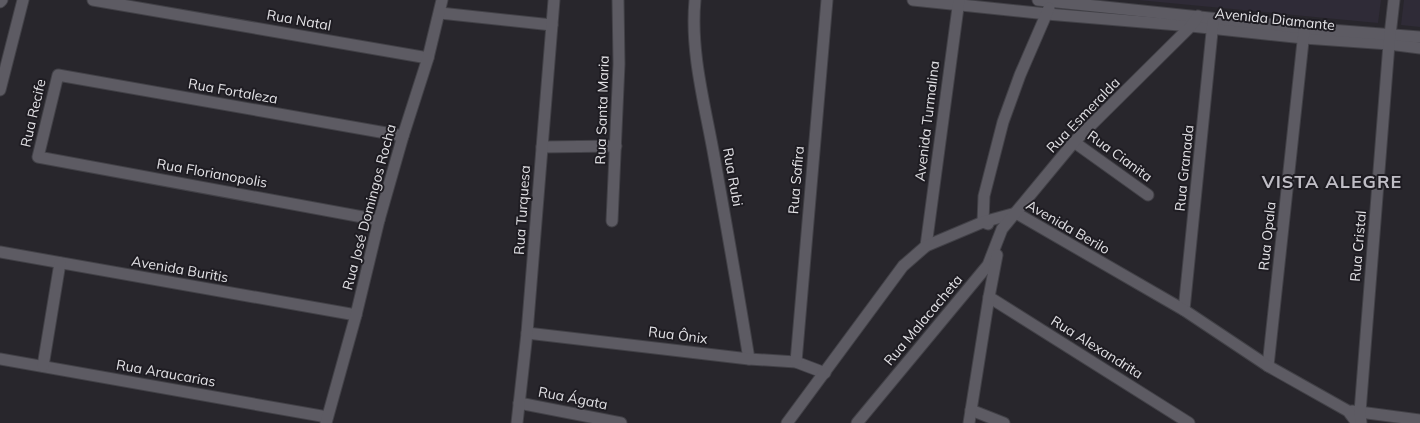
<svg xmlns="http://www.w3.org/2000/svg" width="1420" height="423" viewBox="0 0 1420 423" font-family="Mulish,sans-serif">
  <rect width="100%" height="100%" fill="#28262c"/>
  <g fill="#2f2b37">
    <polygon points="1138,0 1381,0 1378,23"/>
    <polygon points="1404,0 1420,0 1420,27 1401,25"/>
  </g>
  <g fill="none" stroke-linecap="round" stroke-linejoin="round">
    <defs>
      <g id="street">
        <polyline points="93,0 428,58"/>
        <path d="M695,0C690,52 705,105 714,156C726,223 738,291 749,359"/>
        <polyline points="913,0 1047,14 1191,26 1304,38 1389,44 1420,48"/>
        <polyline points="1038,0 1305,28 1420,37"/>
        <polyline points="0,2 2,0"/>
        <polyline points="440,13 552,25"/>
        <polyline points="0,90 23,0"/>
        <polyline points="1074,142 1148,195"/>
        <polyline points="542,147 616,146"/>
        <polyline points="379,220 38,157 58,75 403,136"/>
        <polyline points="612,221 619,64 618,0"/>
        <polyline points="988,224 983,222 984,196 1003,122 1020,75 1049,8"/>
        <polyline points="926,246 959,0"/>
        <polyline points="0,252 356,315"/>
        <polyline points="989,297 1189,423"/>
        <polyline points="1184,310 1213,22"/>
        <polyline points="527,333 749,359 796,362 825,373"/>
        <polyline points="0,359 327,417"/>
        <polyline points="796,362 827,0"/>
        <polyline points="43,366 60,263"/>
        <polyline points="1268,366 1304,32"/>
        <polyline points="519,403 621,423"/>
        <polyline points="971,410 1004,423"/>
        <polyline points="1352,411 1420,420"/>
        <polyline points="326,423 356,315 379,220 403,136 428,58 442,0"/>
        <polyline points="517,423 527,333 554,0"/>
        <polyline points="787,423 903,266 926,246 983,222 1016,213 1184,310 1268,366 1348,411 1357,423"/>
        <polyline points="857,423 988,265 1002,229 1074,142 1191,26 1198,16"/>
        <polyline points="969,423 989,297 997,255"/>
        <polyline points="1361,423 1360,412 1389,44 1394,0"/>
      </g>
    </defs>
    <use href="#street" stroke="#424147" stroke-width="13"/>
    <use href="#street" stroke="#5d5b63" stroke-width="11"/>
  </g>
  <g text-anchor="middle" stroke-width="4" stroke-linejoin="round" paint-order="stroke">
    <g font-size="14" fill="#e2e1e5" stroke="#1e1c22">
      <text transform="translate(1275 19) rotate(6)" y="5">Avenida Diamante</text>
      <text transform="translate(299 20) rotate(10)" y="5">Rua Natal</text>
      <text transform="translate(233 91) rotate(10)" y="5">Rua Fortaleza</text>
      <text transform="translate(602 110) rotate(-88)" y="5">Rua Santa Maria</text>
      <text transform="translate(33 113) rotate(-77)" y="5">Rua Recife</text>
      <text transform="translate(1083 115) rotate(-46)" y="5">Rua Esmeralda</text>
      <text transform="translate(927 121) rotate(-83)" y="5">Avenida Turmalina</text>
      <text transform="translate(1120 156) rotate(36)" y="5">Rua Cianita</text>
      <text transform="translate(1184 168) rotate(-84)" y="5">Rua Granada</text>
      <text transform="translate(212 173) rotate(10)" y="5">Rua Florianopolis</text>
      <text transform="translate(733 177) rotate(80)" y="5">Rua Rubi</text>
      <text transform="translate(796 180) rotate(-85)" y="5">Rua Safira</text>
      <text transform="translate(369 207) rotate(-75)" y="5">Rua José Domingos Rocha</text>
      <text transform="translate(522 210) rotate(-86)" y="5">Rua Turquesa</text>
      <text transform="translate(1068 227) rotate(30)" y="5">Avenida Berilo</text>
      <text transform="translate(1267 236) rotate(-84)" y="5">Rua Opala</text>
      <text transform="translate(1358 246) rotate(-85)" y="5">Rua Cristal</text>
      <text transform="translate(180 269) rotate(10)" y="5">Avenida Buritis</text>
      <text transform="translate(923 320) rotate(-50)" y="5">Rua Malacacheta</text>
      <text transform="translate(678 335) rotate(7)" y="5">Rua Ônix</text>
      <text transform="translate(1097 347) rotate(32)" y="5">Rua Alexandrita</text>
      <text transform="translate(166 373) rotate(10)" y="5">Rua Araucarias</text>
      <text transform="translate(573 398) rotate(11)" y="5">Rua Ágata</text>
    </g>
    <g font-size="18" font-weight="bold" letter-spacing="1" fill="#bfbdc5" stroke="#1e1c22">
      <text x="1332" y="188">VISTA ALEGRE</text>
    </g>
  </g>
</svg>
